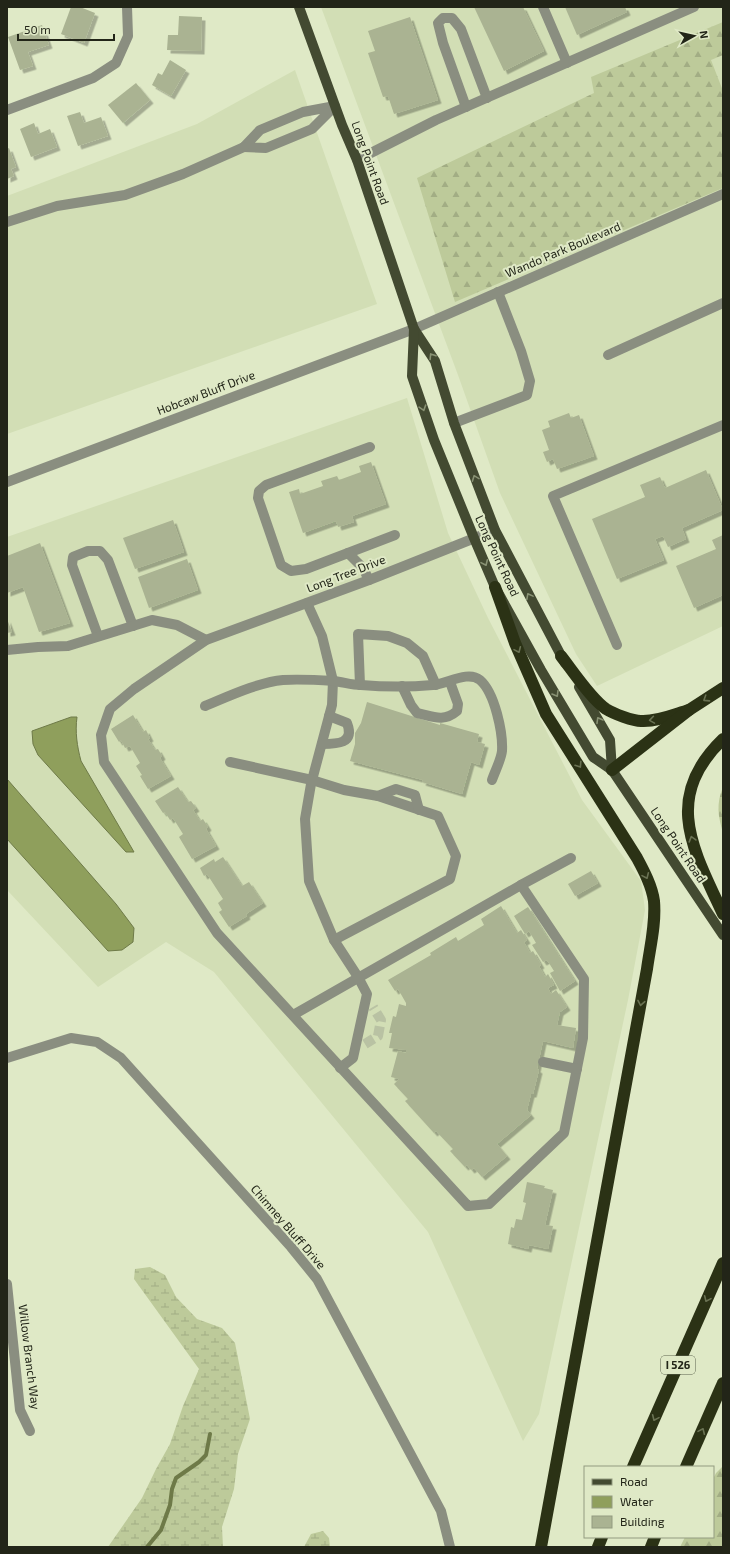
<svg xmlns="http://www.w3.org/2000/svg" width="730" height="1554" viewBox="0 0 730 1554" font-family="'Exo 2',sans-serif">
  <defs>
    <pattern id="forest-firs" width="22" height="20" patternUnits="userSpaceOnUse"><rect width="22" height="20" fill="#bdca9a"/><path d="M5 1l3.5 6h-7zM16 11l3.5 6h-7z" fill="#a2ad84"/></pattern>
    <pattern id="wetland-marsh" width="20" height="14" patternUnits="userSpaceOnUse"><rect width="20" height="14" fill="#bdca9a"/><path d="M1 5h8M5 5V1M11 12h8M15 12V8" fill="none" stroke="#a2ad84"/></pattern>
    <filter id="shadow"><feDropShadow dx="3.5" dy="3.5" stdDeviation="0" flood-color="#0004"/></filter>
  </defs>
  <rect width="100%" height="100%" fill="#dfe9c6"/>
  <g fill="#d2deb5">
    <polygon points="321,7 723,7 723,626 597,686 576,654 500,493 458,375"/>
    <polygon points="295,70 377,304 7,434 7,196 197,124"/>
    <polygon points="407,398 448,533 488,618 582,800 641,881 645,910 628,1000 539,1414 523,1441 428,1232 214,972 166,942 98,987 7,890 7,537"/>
  </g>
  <g fill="url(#forest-firs)">
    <polygon points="723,22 723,55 711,60 723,91 723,188 455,302 417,178 594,93 591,77"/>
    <path d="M723,787V833C718,816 716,804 723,787Z"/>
    <polygon points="723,1466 723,1547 680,1547 685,1537 713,1537 713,1479 716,1473"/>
  </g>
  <g fill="url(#wetland-marsh)">
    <polygon points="150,1267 165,1275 176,1297 197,1319 222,1328 235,1343 250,1419 238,1454 234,1489 222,1527 223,1547 108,1547 142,1498 156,1469 170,1444 183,1406 199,1369 134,1279 135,1269"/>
    <polygon points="323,1531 329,1538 330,1547 304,1547 311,1534"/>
  </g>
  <g fill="#8f9f5c" stroke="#6e7a48">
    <path d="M71,717H77C75,732 77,746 81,761L134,852H126L38,755L33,744L32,731Z"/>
    <polygon points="7,779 116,904 134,928 133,942 122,950 108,951 7,839"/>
  </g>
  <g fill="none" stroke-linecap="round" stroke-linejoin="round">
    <polyline stroke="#6e7a48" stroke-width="4" points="147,1547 161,1530 170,1505 172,1489 176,1478 199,1462 206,1455 210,1434"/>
  </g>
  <g fill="#aab392" filter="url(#shadow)">
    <polygon points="71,7 80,7 95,13 84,43 61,34"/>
    <polygon points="474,7 523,7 544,51 504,71"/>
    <polygon points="565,7 625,7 627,12 577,35"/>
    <polygon points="179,16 202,17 201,51 167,50 168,35 178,35"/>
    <polygon points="410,17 438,100 394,114 388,96 383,97 368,53 375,51 368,31"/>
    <polygon points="42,25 49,45 28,52 33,66 20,70 8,37"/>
    <polygon points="170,60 186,70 171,96 152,85 158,73 162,75"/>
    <polygon points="136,83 150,100 123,123 108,105"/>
    <polygon points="80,112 84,123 101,117 108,136 78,146 67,116"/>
    <polygon points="34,123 38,134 50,129 57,147 31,157 20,129"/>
    <polygon points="9,148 16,167 11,169 14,176 7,179 7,149"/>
    <polygon points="569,413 571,418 579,415 594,456 557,469 553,459 547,462 543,452 549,450 542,430 550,427 548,421"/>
    <polygon points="371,462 386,504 352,516 354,522 338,527 336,521 303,533 289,492 299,489 300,494 323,486 321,481 337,476 339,480 361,472 359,466"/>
    <polygon points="706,470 723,510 682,528 686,539 668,547 663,536 655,539 664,560 617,579 592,519 645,497 640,485 660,477 665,488"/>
    <polygon points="173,520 184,552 135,569 123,538"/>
    <polygon points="723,535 723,595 694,608 676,566 716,549 712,540"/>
    <polygon points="40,543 70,623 39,632 23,587 7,593 7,556"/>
    <polygon points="187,559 198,590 149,608 138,577"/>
    <polygon points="7,619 12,632 7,633"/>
    <polygon points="367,702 440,725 440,723 479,734 477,742 485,744 479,765 471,762 462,794 422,782 423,780 350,761 355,744 355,733 361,723"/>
    <polygon points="133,715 143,732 146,730 150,738 148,739 155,750 158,749 162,756 160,758 171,776 148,789 140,776 142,775 136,766 140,763 130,746 125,748 121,740 119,742 111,729"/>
    <polygon points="178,787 188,802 191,801 196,808 193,810 200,821 203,819 208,827 206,829 216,846 192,859 179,837 183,834 173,818 170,820 165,812 163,813 155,801"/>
    <polygon points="223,857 242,886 249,882 263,903 246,914 247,916 229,927 219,912 222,910 218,903 223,899 207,874 204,876 200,868 214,859 215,862"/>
    <polygon points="591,871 598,883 575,896 568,884"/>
    <polygon points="501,906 517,933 521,930 527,940 524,942 530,953 533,951 541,965 539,966 545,977 548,974 554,985 548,988 551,994 556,990 567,1007 560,1012 557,1025 576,1028 573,1048 543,1041 537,1069 539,1070 533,1094 531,1094 527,1110 531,1115 497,1144 507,1156 482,1177 474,1168 471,1170 467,1165 465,1167 450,1151 453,1149 436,1131 434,1133 405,1101 408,1099 394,1084 399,1079 391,1077 398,1051 406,1053 406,1050 389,1048 392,1033 389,1033 393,1016 396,1017 399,1004 406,1006 406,1003 398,989 395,991 388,980 431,955 430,953 456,937 458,941 484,925 481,919"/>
    <polygon points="528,907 575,981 560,991 550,973 554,971 547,960 543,962 532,945 536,943 529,931 525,934 514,916"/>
    <polygon points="527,1182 545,1186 544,1188 553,1190 545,1225 553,1226 548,1249 529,1245 528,1249 508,1244 511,1227 514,1228 516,1219 522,1220 526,1203 523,1202"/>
  </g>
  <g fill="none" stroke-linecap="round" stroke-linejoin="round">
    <polyline stroke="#b9c2a3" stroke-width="10" stroke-dasharray="10 5" stroke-linecap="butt" points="365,1044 378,1036 381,1020 373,1007"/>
    <g stroke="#8a8e80" stroke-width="10">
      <polyline points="543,7 567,63"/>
      <polygon points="335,106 312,129 266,148 244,147 260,130 303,112"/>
      <polyline points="466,107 443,43 438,23 443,18 452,18 461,29 487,98"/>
      <polyline points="7,110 93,78 116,63 128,36 127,7"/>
      <polyline points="357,160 436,120 694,7"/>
      <polyline points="7,222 57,206 125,195 183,174 244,147"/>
      <polyline points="608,355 723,303"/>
      <polyline points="454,423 527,395 530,381 521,351 498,292"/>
      <polyline points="7,482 414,329 723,194"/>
      <polyline points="348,553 395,535"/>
      <polyline points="369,580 363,568 348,553 306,569 291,571 281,565 258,498 259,491 266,485 370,447"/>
      <polyline points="307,603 322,636 333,681 332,705 311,784 305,819 309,881 334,940 358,977 367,994 353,1058 340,1068"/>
      <polyline points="98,636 72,565 73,557 88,551 100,551 108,560 133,626"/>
      <polyline points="617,645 553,496 723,425"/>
      <polyline points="7,650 38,647 68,646 152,620 177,625 206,640"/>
      <polyline points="360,685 358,634 388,636 407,643 423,656 436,685"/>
      <path d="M402,686L411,705L417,713C432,716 443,723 457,711L458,704L450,682"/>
      <path d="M205,706C227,697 259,682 283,680C299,679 318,680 334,681C343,682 352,685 361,685C385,687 410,687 433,685C447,684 468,670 480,680C495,693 503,733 502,751C501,760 495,771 492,780"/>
      <path d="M322,744C337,744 355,744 347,723L329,716"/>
      <polyline points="230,762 312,780 344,790 378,796 438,816 456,856 450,879 334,940"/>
      <polyline points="378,796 396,789 415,795 419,810"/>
      <polyline points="521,885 571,858"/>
      <polyline points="293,1015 521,885 584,979 583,1038 564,1133 489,1204 468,1206 217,933 104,762 101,735 110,709 134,689 206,640 369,580 495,530"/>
      <polyline points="7,1058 71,1038 97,1042 121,1058 291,1247 317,1279 441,1511 450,1547"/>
      <polyline points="543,1062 577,1069"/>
      <polyline points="7,1284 20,1410 30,1431"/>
    </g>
    <g stroke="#434a31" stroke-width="10">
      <polyline points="299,7 342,125 357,160 414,329 435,361 454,423 495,530 565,663"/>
      <polyline points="414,329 412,376 434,440 474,538 495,587 541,670 593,757 612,770 723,935"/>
      <polyline points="579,687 610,740 612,770"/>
    </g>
    <g stroke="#2b3215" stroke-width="12">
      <path d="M495,587L515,643L546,714L637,858C644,871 652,886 654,901C656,924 650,947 647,969L541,1547"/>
      <path d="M561,656C572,670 591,699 606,709C614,714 633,721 641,721C657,722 675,714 689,710"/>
      <path d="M723,739C662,798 693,849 723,914"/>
      <polyline points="612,770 689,710 723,688"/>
      <polyline points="633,1467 723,1263"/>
      <polyline points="686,1467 723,1383"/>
      <polyline points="598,1547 602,1537"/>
      <polyline points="651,1547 655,1537"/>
    </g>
  </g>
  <defs><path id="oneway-chevron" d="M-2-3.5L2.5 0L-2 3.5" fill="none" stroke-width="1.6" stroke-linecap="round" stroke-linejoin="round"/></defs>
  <g stroke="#899274">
    <use href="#oneway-chevron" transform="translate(432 356) rotate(-122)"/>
    <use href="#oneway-chevron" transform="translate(423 408) rotate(72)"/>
    <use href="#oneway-chevron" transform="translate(475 478) rotate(-111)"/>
    <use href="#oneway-chevron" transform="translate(485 563) rotate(66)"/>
    <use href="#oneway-chevron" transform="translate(529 596) rotate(-118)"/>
    <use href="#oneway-chevron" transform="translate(556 694) rotate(59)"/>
    <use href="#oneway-chevron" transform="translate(599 720) rotate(-120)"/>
  </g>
  <g stroke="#6a7253">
    <use href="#oneway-chevron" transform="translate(518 650) rotate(66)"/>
    <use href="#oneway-chevron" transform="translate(706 699) rotate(147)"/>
    <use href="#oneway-chevron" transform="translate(652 720) rotate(171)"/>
    <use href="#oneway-chevron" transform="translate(579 765) rotate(57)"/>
    <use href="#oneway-chevron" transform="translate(692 839) rotate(-106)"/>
    <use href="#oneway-chevron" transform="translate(646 876) rotate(66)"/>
    <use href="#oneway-chevron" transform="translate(641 1003) rotate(100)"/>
    <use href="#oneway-chevron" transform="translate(707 1299) rotate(114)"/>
    <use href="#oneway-chevron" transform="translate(655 1418) rotate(114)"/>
    <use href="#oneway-chevron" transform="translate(702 1431) rotate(-66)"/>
  </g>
  <g text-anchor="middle" stroke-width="4" stroke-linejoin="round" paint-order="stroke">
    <rect fill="#dfe9c6" stroke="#5b604c" stroke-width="1" x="661" y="1356" width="34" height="18" rx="3"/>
    <g font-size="11" font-weight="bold" fill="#222518">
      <text x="678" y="1369">I 526</text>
    </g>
    <g font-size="12" fill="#222518" stroke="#dfe9c6">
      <text transform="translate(370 163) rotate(70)" y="4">Long Point Road</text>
      <text transform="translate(563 250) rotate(-23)" y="4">Wando Park Boulevard</text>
      <text transform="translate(206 393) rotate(-21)" y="4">Hobcaw Bluff Drive</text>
      <text transform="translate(497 556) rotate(65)" y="4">Long Point Road</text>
      <text transform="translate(346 574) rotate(-21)" y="4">Long Tree Drive</text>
      <text transform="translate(678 845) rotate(56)" y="4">Long Point Road</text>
      <text transform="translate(288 1227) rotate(49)" y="4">Chimney Bluff Drive</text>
      <text transform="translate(29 1357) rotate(83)" y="4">Willow Branch Way</text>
    </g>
  </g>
  <rect width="730" height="1554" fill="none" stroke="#222518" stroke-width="16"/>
  <rect x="584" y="1466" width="130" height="72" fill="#dfe9c6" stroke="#939b80"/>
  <rect x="592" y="1479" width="20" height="6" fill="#434a31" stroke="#939b80"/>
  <text x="620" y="1486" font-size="12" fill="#222518">Road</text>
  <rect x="592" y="1496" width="20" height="12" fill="#8f9f5c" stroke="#939b80"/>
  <text x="620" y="1506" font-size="12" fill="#222518">Water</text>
  <rect x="592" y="1516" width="20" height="12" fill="#aab392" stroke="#939b80"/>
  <text x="620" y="1526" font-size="12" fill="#222518">Building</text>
  <g transform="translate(694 36) rotate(82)" stroke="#dfe9c6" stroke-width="3" paint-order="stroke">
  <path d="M0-3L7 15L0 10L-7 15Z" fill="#222518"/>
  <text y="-6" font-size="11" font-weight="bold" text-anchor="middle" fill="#222518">N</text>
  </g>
  <path d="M18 34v6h96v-6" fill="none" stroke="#222518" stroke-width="2"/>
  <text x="24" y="34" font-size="12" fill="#222518" stroke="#dfe9c6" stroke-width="3" paint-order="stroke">50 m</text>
</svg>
